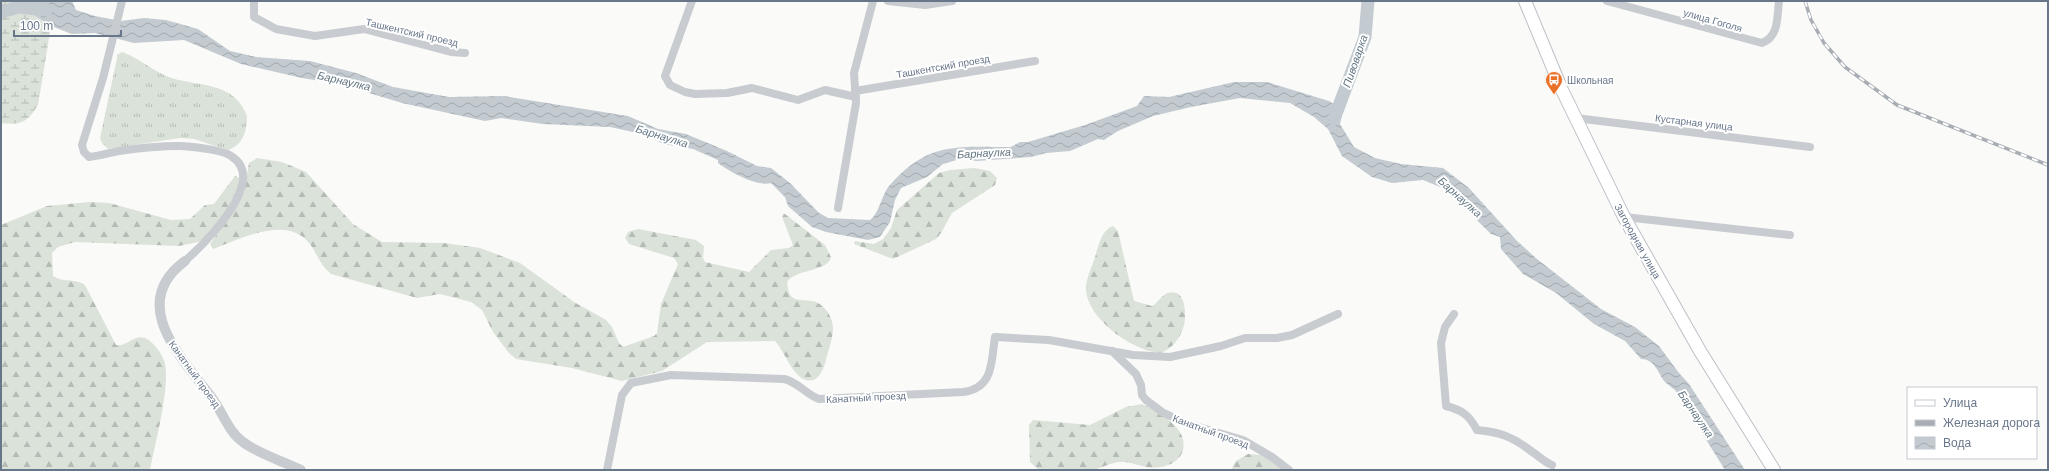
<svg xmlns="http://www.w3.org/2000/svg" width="2049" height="471" viewBox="0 0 2049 471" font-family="Arial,sans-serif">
  <defs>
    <pattern id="grass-tufts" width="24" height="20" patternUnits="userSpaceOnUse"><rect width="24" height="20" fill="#dbe2d9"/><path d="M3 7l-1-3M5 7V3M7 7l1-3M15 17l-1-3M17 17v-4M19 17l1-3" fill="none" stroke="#b5bcb6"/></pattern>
    <pattern id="forest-firs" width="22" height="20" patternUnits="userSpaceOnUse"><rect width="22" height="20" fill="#dbe2d9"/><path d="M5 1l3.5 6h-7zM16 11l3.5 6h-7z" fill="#b5bcb6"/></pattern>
    <pattern id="wetland-marsh" width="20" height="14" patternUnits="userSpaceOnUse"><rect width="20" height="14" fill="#dbe2d9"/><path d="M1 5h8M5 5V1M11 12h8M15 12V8" fill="none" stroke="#b5bcb6"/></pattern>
    <pattern id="water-waves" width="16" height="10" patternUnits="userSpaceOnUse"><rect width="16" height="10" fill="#c3cbd1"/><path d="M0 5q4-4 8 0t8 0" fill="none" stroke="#a2a9af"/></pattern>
  </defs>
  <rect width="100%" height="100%" fill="#fafaf8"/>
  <path fill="url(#grass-tufts)" d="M122,52C133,55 153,70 166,76C196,88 233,79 247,116C247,131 243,145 228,150L194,139L180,138L108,149L102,143L100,138L117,58V55Z"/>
  <g fill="url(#forest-firs)">
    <path d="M257,158L282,162L306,172L353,224L382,242L444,243L480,248L520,263L574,302L606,320L612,327L619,343L623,347L654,336L657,333L661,304L678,264L674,258L629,244L625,238L628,232L638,229L696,240L704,246L703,258L705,262L749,272L771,250L789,248L793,245L782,217L783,214H785L825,245L831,257C829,272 792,269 787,283C788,287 788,294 792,297C796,301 807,300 812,301C824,303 833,317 833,328C833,340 827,353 825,364C823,370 819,378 813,380C795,385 785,351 775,341L707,342L662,371L622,381L572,368L516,359L509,353L493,332L482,310L471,302L440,294L417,298L331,274C321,266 317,254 310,244C287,214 241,239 213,249L210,244L237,206L244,193L249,163Z"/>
    <polygon points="974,168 990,171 997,178 995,185 952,213 941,233 936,239 893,259 854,244 855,241 874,244 883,239 891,228 897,210 939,173 950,170"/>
    <path d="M235,176L239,178L238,187L227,210L204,239L198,242L179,246L75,242L58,247L52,253L53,276C63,283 77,278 85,285L116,345C126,347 135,334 145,338C153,341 164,356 165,364C170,388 155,444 150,470H1V225L47,206L90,202L109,203L171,220L190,219L205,205L214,204Z"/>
    <path d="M1113,226L1118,231L1134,301L1152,306C1158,303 1161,295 1168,293C1187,287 1187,318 1183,328C1180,339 1171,349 1161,353C1133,352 1084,317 1086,286C1087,276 1093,264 1096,254C1099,244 1102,230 1113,226Z"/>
    <path d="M1142,404C1156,410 1176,422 1182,436C1190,460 1166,470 1147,467C1139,466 1131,462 1123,462C1112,461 1101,469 1091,470C1074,471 1056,470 1039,470L1030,462L1029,425L1033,420L1090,425L1126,407Z"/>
    <polygon points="1248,454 1262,455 1289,470 1231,470 1236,461"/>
  </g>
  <path fill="url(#wetland-marsh)" d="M1,1H26L31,13L51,26L38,105C27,123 21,125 1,123Z"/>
  <path fill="url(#water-waves)" d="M26,1H72L76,10L95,16L121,21L144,18L166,20L198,29L230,51L256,57L310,61L356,73L393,87L449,97L504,96L628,116L658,129L686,134L727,151L757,166L771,168L790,183L819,213L828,218L870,220C880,212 881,196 889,186C928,141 957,147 1011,147L1020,142H1028L1085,125L1137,106L1144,96L1169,97L1234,82H1267L1329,101L1343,110L1340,124L1354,147L1375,158L1401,164L1443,168L1469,188L1517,241L1537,259L1601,309L1635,327L1659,346L1679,373L1689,384L1745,470H1725L1675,390C1671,387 1667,384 1664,381C1658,372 1654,359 1641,359L1625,341L1594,324L1556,293L1523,274L1501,249L1500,237L1491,234L1445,189L1423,180L1392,183L1372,177L1342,156L1328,129L1314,117L1290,103L1240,98L1191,107L1153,116L1118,131L1104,140L1098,139L1070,151L1046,153L1031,157L977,161L960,159L943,164L927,177L901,188L895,200L890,222L880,237L868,240L826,232L812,227L788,206L785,197L771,183C757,187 730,172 718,163V160L693,149L664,144L642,134L610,127L543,124L501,118L485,121L402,103L340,84L302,78L241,64L184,40L134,43L95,33L72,34L51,26L31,13Z"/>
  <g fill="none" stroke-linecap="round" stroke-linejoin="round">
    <g stroke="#c3cbd1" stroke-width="13">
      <polyline points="1,12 19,7 46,10"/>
      <polyline points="1334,119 1365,37 1368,1"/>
    </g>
    <defs>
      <polyline id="secondary" points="1525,1 1562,90 1624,217 1700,351 1774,470"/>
    </defs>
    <use href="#secondary" stroke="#bcc0c6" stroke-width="14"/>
    <g stroke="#c8cbcf" stroke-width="8">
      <path d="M122,1L103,78L82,145L84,152L89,157C100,156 109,153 119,151C139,148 160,146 180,146C193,147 221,149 231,156C270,180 204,244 185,261"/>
      <polyline points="254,1 254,17 276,29 315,36 364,29 451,52 465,53"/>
      <polyline points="692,1 665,76 670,85 685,92 695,94 727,93 752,88 798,100 825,90 856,97"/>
      <polyline points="888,1 925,5 952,1"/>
      <path d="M1607,1L1762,43C1779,37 1777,17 1779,1"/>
      <polyline points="855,91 1035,61"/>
      <polyline points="1576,118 1810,147"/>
      <polyline points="838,208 856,103 854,73 873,1"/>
      <polyline points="1624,217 1790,235"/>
      <path d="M1454,314L1445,327L1441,343L1446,406C1462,410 1469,415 1477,430C1500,432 1513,437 1531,451C1539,456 1544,462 1552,465"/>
      <polyline points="1112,351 1136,374 1141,385 1142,395 1146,400 1162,412 1185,423 1243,440 1272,457 1289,470"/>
      <path d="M607,470L622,395L631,383L671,375L784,379C800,383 805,394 819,399L963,392C994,388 991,362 995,337L1049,340L1133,355L1170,357L1221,346L1245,338H1277L1292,335L1338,314"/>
    </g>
    <path stroke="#c8cbcf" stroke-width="10" d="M185,261C127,304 182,358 212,398C223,413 228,431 243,442C257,453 285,462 301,470"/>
    <use href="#secondary" stroke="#fff" stroke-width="12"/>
    <defs>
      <polyline id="rail" points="1805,1 1811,20 1824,43 1845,67 1897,105 2048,165"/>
    </defs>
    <use href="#rail" stroke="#a8adb4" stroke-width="3.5"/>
    <use href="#rail" stroke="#fff" stroke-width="2" stroke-dasharray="6" stroke-linecap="butt"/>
  </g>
  <defs>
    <symbol id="bus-pin" viewBox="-11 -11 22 30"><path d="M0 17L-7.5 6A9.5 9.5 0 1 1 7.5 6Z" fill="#ea7128" stroke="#fff"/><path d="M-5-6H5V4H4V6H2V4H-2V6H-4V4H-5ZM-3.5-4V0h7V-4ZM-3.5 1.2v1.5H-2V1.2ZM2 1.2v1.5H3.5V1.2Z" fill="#fff"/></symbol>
  </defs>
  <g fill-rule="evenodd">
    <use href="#bus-pin" x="1544" y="70" width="20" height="27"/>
  </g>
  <g text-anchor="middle" stroke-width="4" stroke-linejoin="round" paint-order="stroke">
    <g font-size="10" fill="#68768a" stroke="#fff">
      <text transform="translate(1713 20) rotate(16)" y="4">улица Гоголя</text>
      <text transform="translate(412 32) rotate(13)" y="4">Ташкентский проезд</text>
      <text transform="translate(943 66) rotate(-10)" y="4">Ташкентский проезд</text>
      <text transform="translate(1694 122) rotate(7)" y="4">Кустарная улица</text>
      <text transform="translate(1638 241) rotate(61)" y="4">Загородная улица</text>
      <text transform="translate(195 374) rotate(54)" y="4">Канатный проезд</text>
      <text transform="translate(866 397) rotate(-3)" y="4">Канатный проезд</text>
      <text transform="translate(1211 431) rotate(20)" y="4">Канатный проезд</text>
    </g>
    <g font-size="10" fill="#68768a" stroke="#fff" text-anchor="start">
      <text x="1567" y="84">Школьная</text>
    </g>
    <g font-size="11" font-style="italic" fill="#647784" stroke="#fff">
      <text transform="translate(1355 61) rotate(-71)" y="4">Пивоварка</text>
      <text transform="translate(344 81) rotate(13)" y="4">Барнаулка</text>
      <text transform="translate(662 136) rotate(17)" y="4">Барнаулка</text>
      <text transform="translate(984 153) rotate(-3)" y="4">Барнаулка</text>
      <text transform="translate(1460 197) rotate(42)" y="4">Барнаулка</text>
      <text transform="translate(1696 414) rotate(56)" y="4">Барнаулка</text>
    </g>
  </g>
  <rect width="2049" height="471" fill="none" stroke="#68768a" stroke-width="4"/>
  <rect x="1907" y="387" width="130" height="72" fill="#ffffff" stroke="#c3c8d0"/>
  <rect x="1915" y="400" width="20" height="6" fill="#ffffff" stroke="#c3c8d0"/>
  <text x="1943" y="407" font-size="12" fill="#68768a">Улица</text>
  <rect x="1915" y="420" width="20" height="6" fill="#a8adb4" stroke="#c3c8d0"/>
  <text x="1943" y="427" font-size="12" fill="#68768a">Железная дорога</text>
  <rect x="1915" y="437" width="20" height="12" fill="url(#water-waves)" stroke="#c3c8d0"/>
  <text x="1943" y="447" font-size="12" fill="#68768a">Вода</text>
  <path d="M14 30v6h107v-6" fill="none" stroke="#68768a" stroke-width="2"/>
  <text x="20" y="30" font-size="12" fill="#68768a" stroke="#ffffff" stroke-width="3" paint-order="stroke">100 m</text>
</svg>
